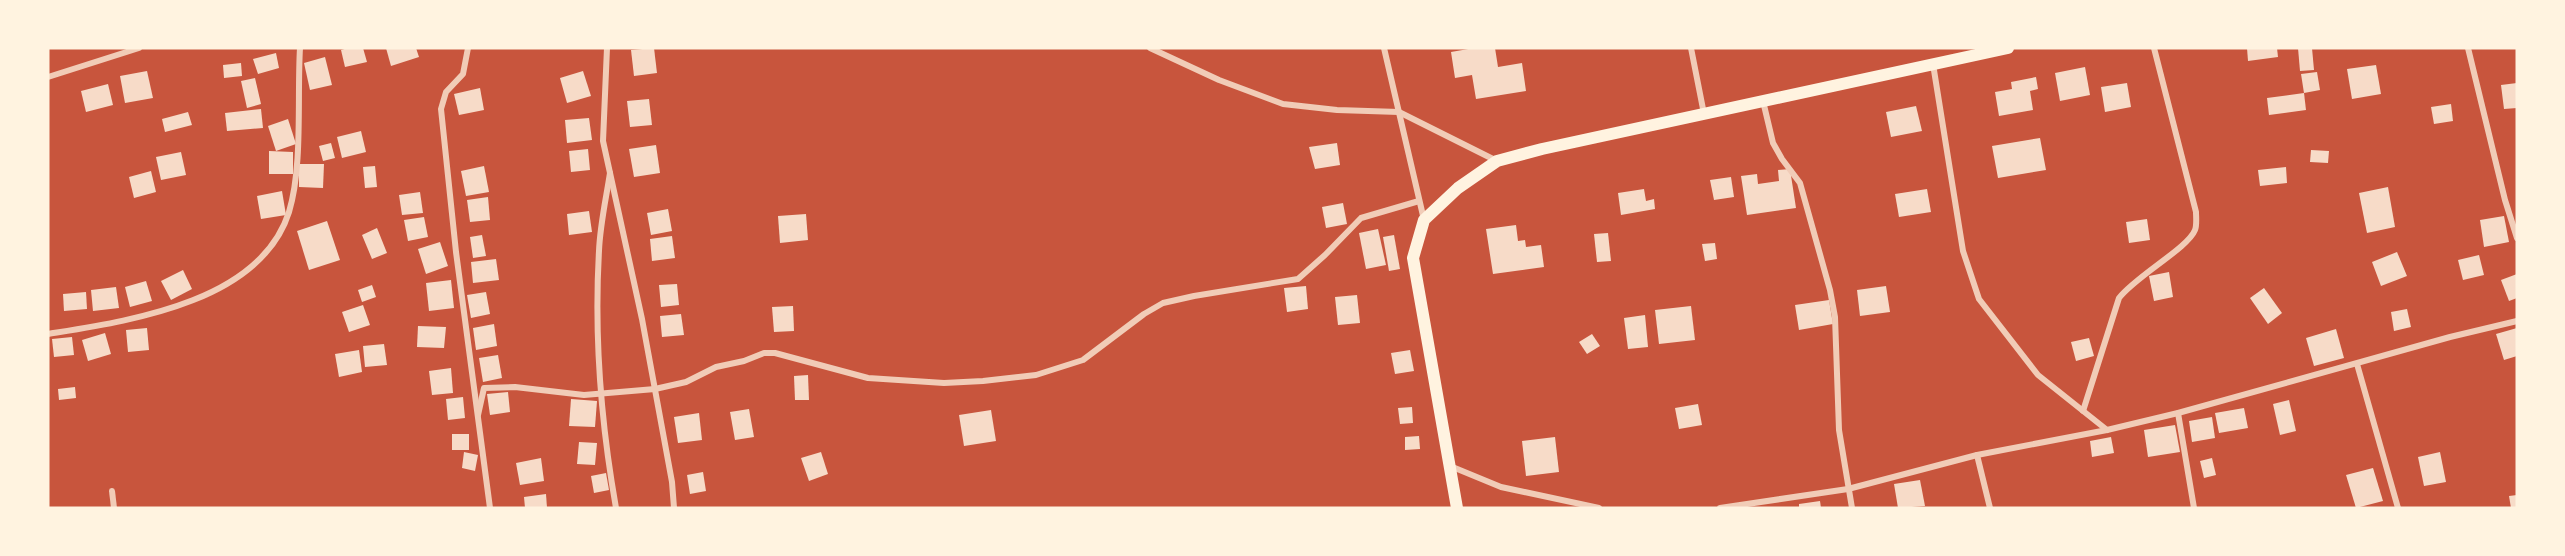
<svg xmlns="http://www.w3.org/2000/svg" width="2565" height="556" viewBox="0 0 2565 556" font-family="Mulish,sans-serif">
  <rect width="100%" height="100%" fill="#c8553d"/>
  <g fill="#f7dbc8">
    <polygon points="348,48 363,48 367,62 345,67 341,50"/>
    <polygon points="386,48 416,48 419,57 391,66"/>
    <polygon points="654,48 657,73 634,76 631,50"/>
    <polygon points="1474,48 1495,48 1498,67 1522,63 1526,91 1476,99 1472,75 1455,78 1451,52"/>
    <polygon points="2247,48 2277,48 2278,57 2248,61"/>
    <polygon points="2298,48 2312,48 2314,70 2300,71"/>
    <polygon points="276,53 279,68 258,74 253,59"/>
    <polygon points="325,57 332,85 310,90 304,63"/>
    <polygon points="241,63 242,76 224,78 223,65"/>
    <polygon points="2376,65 2381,94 2352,99 2347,69"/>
    <polygon points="2085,67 2090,95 2060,101 2055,73"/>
    <polygon points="147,71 153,98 125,103 120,76"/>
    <polygon points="583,71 591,96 567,103 560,78"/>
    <polygon points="2317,72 2320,90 2304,93 2301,74"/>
    <polygon points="2036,77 2038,89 2030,91 2033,110 1999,116 1995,92 2012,89 2011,82"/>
    <polygon points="255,78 261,104 247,108 241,81"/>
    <polygon points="2127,83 2131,107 2105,112 2101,87"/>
    <polygon points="2517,83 2517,108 2504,109 2501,85"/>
    <polygon points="108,84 113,105 86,112 81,91"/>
    <polygon points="480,88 484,110 459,115 454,94"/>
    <polygon points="2304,93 2306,110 2269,115 2267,98"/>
    <polygon points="649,99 652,125 630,127 627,101"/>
    <polygon points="2451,104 2453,121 2434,124 2431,107"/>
    <polygon points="1916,106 1922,131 1891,137 1886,112"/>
    <polygon points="261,109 263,128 227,131 225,113"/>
    <polygon points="188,112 192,125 165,132 162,119"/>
    <polygon points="589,118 592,140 567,143 565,120"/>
    <polygon points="288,119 296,144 276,151 268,126"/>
    <polygon points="361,131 366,152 342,158 337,137"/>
    <polygon points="2040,138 2046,170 1998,178 1992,146"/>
    <polygon points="331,143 335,158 323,161 319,146"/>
    <polygon points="1337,143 1340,165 1315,169 1309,147"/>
    <polygon points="656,145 660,173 634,177 629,149"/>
    <polygon points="588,149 590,170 571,172 569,151"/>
    <polygon points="2311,150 2329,151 2328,163 2310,162"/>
    <polygon points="269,151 293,152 293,174 269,174"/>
    <polygon points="181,152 186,175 161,180 156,157"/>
    <polygon points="299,164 324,164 323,188 299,187"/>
    <polygon points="375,166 377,187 365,188 363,167"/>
    <polygon points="484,166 489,192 466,196 461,171"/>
    <polygon points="2286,167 2287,183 2260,186 2258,170"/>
    <polygon points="1790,169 1796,208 1747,215 1741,176 1757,174 1758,184 1779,181 1778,170"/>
    <polygon points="151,171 156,192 134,198 129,177"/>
    <polygon points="1731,177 1734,197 1714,200 1710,180"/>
    <polygon points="2388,187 2395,227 2367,233 2359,193"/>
    <polygon points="1644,189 1646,201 1654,199 1655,209 1621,215 1618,193"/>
    <polygon points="1927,189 1931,212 1899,217 1895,194"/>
    <polygon points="282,191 286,215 261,219 257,196"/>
    <polygon points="420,192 423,213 402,215 399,195"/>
    <polygon points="488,197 490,220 470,222 467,200"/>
    <polygon points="1343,203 1347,224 1326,228 1322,207"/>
    <polygon points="668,209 672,231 651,235 647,213"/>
    <polygon points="589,211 592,232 569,235 567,214"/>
    <polygon points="806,214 808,240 780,243 778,216"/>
    <polygon points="2504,216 2509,242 2484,247 2480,220"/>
    <polygon points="424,217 428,237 408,241 404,220"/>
    <polygon points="2147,219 2150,240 2129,243 2126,222"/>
    <polygon points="327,221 340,260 309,270 297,231"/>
    <polygon points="1516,225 1518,241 1525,240 1526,247 1541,245 1544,267 1493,274 1486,229"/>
    <polygon points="377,228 387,253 372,259 362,235"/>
    <polygon points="1378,229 1386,265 1366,269 1359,233"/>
    <polygon points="1608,233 1611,261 1597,262 1594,234"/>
    <polygon points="482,235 486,256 473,258 470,237"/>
    <polygon points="1394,235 1400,269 1389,271 1383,237"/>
    <polygon points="672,236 675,258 652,261 650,239"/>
    <polygon points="440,242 448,266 426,274 418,249"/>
    <polygon points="1715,243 1717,259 1705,261 1702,244"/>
    <polygon points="2397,252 2407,276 2381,286 2372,262"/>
    <polygon points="2479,255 2484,275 2463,280 2458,260"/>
    <polygon points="496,259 499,280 473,283 471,262"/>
    <polygon points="183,270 192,289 171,300 161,281"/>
    <polygon points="2169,272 2173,297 2154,301 2149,276"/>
    <polygon points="2517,274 2517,298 2509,301 2501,280"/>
    <polygon points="451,280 454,308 429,311 426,283"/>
    <polygon points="146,281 152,301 130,307 125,287"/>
    <polygon points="677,284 679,305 661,307 659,285"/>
    <polygon points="372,285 376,297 362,302 358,290"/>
    <polygon points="1306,286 1308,309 1287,312 1284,288"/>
    <polygon points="1886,286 1890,312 1860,316 1857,290"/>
    <polygon points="116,287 119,308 93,311 91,290"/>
    <polygon points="2264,288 2282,313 2268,324 2250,298"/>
    <polygon points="86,292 87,309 64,311 63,294"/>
    <polygon points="486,292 490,314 471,318 467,295"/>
    <polygon points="1357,295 1360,323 1338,325 1335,297"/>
    <polygon points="1829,300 1833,324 1799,330 1795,305"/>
    <polygon points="363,305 370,325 349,332 342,312"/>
    <polygon points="793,306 794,331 774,332 772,307"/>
    <polygon points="1691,306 1695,340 1659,344 1655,310"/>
    <polygon points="2407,309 2411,327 2394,331 2391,312"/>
    <polygon points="681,314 684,335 662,337 660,316"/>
    <polygon points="1645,315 1648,347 1628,349 1624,318"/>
    <polygon points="494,324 497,346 476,350 473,328"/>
    <polygon points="418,326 446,327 444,348 417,347"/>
    <polygon points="147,328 149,350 128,352 126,330"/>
    <polygon points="2517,328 2517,356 2504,360 2496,334"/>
    <polygon points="2336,329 2344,358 2314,366 2306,338"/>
    <polygon points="105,333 111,354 88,361 82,340"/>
    <polygon points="1592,334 1600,346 1587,354 1579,342"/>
    <polygon points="72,337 74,355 54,357 52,339"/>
    <polygon points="2089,338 2094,356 2076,361 2071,342"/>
    <polygon points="384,344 387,365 365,367 363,346"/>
    <polygon points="359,350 362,372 339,377 335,354"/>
    <polygon points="1410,350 1414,371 1395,374 1391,353"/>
    <polygon points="498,355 502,378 483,382 479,358"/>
    <polygon points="451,368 453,393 432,395 429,371"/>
    <polygon points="808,375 809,400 795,400 794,376"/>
    <polygon points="75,387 76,398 59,400 58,389"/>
    <polygon points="508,392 510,412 490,415 487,394"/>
    <polygon points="463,397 465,418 448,420 446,399"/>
    <polygon points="571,399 597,401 595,427 569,426"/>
    <polygon points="2289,400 2296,431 2280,435 2273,404"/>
    <polygon points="1698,404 1702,425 1679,429 1675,408"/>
    <polygon points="1412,407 1413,423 1400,424 1398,408"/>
    <polygon points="2244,408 2248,428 2219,433 2215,413"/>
    <polygon points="749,409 754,437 735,440 730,412"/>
    <polygon points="991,410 996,441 964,446 959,415"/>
    <polygon points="699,413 702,440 678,443 674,417"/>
    <polygon points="2212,417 2215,438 2192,442 2189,421"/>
    <polygon points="2175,425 2180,452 2148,457 2144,430"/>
    <rect x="452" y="434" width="17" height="16"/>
    <polygon points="1419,436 1420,449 1405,450 1405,437"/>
    <polygon points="1555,437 1559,472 1526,476 1522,441"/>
    <polygon points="2111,437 2114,453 2092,457 2090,441"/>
    <polygon points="579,442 597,443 595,465 577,464"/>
    <polygon points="464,452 478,455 475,471 462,468"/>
    <polygon points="821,452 828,474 809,481 801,458"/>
    <polygon points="2440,452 2446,482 2424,486 2418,457"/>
    <polygon points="541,458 544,481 520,485 516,463"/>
    <polygon points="2212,458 2216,475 2204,478 2200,461"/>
    <polygon points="2373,468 2383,501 2356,508 2346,475"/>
    <polygon points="703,472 706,491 690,494 687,475"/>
    <polygon points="606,473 609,490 594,493 591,476"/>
    <polygon points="1920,480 1925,506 1898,508 1894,484"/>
    <polygon points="546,494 547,508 525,508 524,497"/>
    <polygon points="2517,495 2517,508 2511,508 2509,496"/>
    <polygon points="1820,501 1821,508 1799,508 1799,504"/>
  </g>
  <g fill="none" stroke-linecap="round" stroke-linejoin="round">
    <g stroke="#f1ccb7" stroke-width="6">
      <polyline points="468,48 463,74 446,92 441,109 456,252 490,508"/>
      <polyline points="607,48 603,141 642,319 672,482 674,508"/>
      <polyline points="1150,48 1219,80 1283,104 1337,110 1399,112 1497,161"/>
      <polyline points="1384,48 1424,220"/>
      <polyline points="1691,48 1704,114"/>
      <polyline points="2468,48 2505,200 2517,238"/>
      <polyline points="1933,64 1963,251 1979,299 2038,375 2107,430"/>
      <polyline points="48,77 139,48"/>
      <polyline points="1763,101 1773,143 1782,159 1800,183 1830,290 1835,317 1839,430 1852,508"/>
      <path d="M610,173C606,199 600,225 599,251C594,337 601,423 616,508"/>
      <path d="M48,334C128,321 260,303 289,212C303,166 297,97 300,48"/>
      <polyline points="2357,364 2398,508"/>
      <path d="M2083,411L2119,298C2136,276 2188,248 2195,230C2197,225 2196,217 2196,212L2154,48"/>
      <polyline points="2178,413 2194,508"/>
      <polyline points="478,415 484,388 515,387 584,395 655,389 686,382 716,367 744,361 764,353 775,353 868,378 944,383 983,381 1036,375 1083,360 1144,314 1163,303 1194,296 1298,279 1325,255 1361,218 1419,201"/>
      <polyline points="1977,455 1990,508"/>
      <polyline points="1450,466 1501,487 1599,508"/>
      <polyline points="112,491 114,508"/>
      <polyline points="1720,508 1848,489 1977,455 2107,430 2178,413 2450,337 2517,321"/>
    </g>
    <polyline stroke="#fff3e0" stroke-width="12" points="1457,508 1413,258 1424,220 1458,188 1497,161 1542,149 2008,48"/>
  </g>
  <rect width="2565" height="556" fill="none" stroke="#fff3e0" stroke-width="99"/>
</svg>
